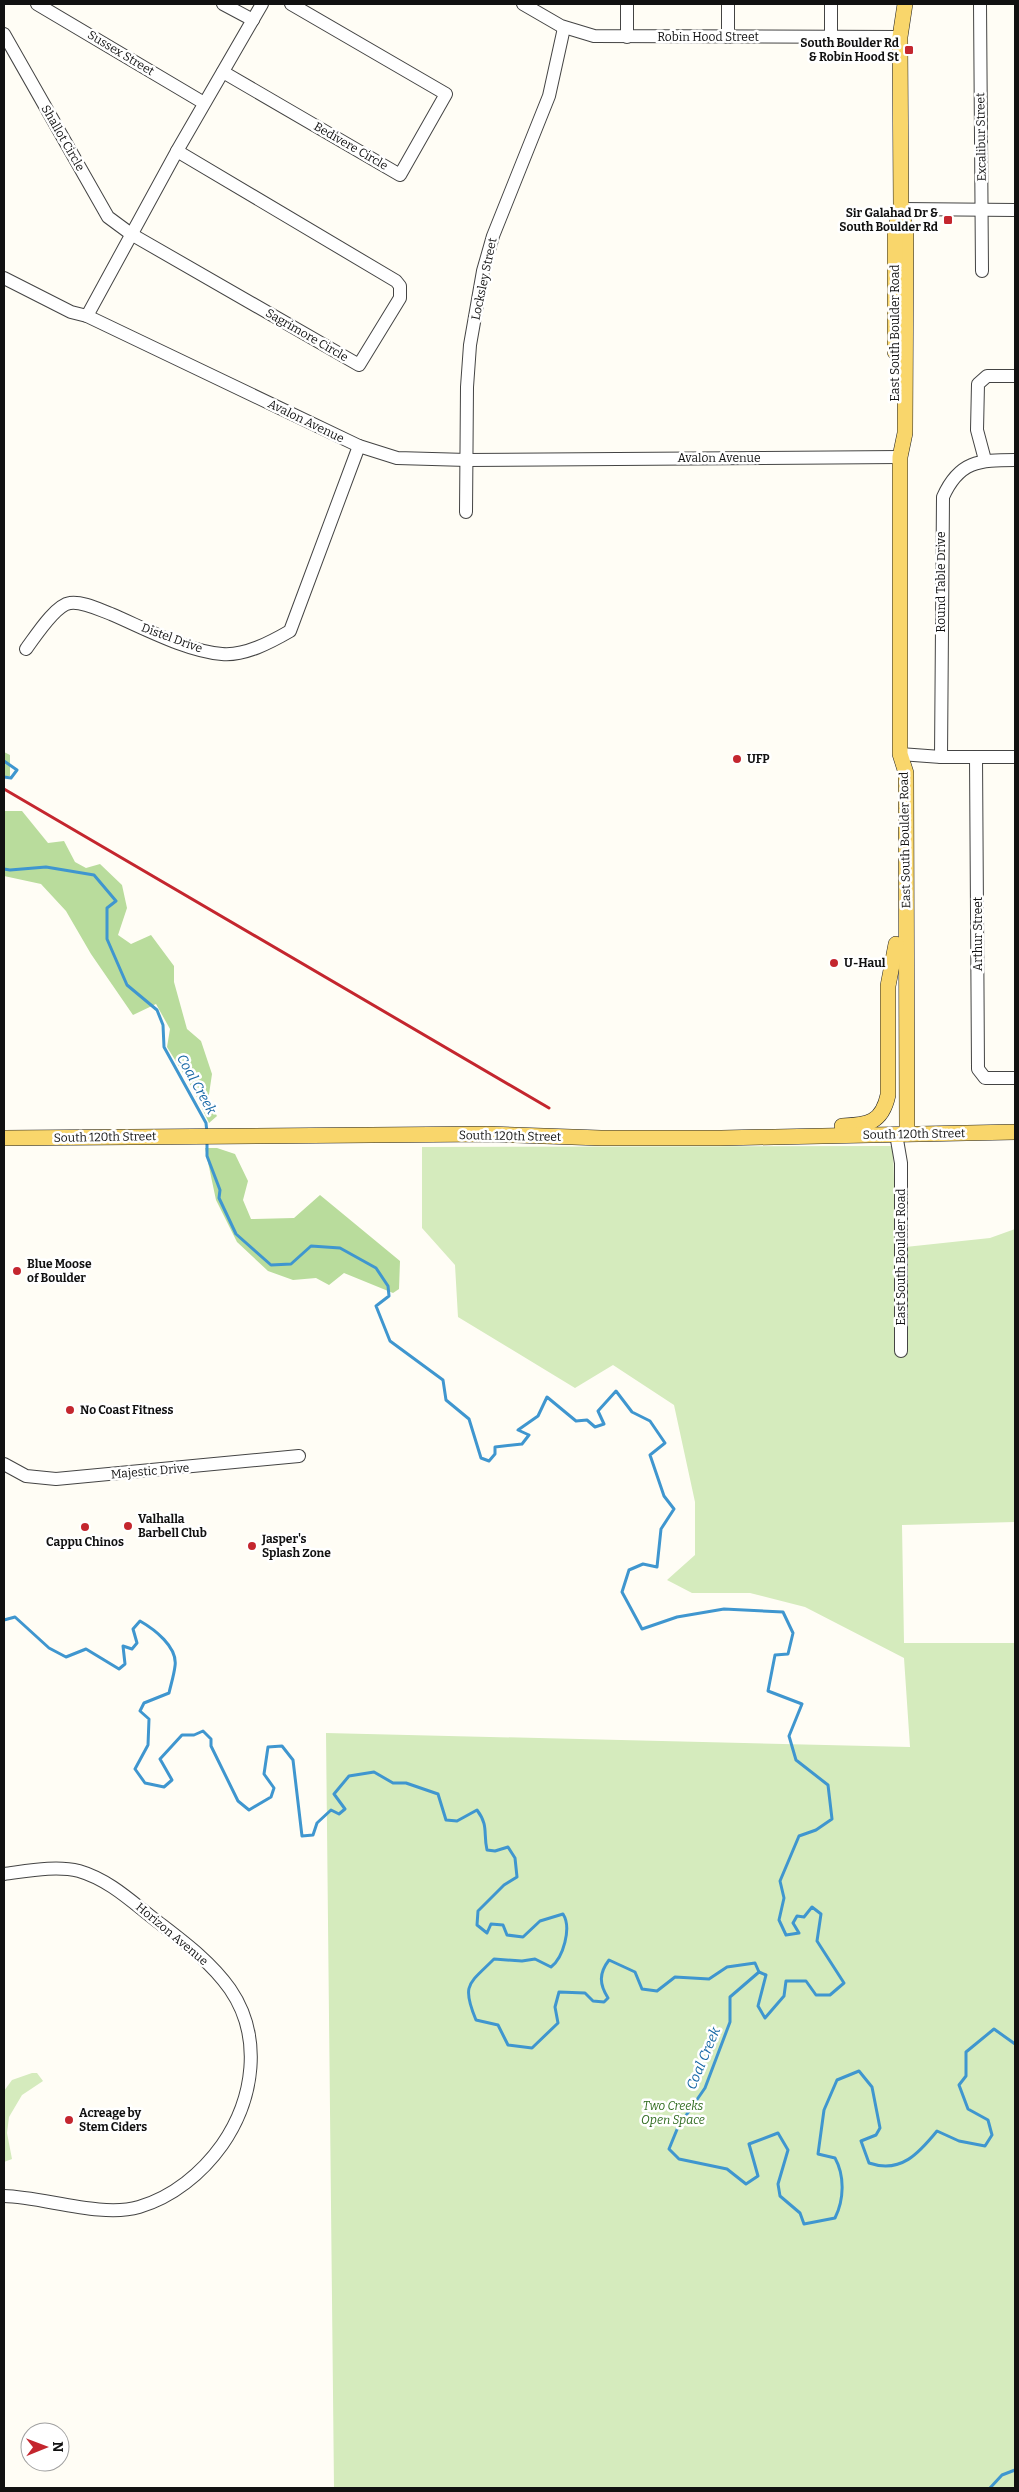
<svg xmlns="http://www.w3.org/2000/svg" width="1019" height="2492" viewBox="0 0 1019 2492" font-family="Bitter,serif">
  <rect width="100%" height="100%" fill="#fffdf5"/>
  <g fill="#d5ebbd">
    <polygon points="893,1146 896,1248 990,1238 1015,1229 1015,1522 902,1525 904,1643 1015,1643 1015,2488 334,2488 326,1733 910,1747 904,1658 805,1607 750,1593 692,1593 667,1580 695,1555 695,1502 674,1405 613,1365 575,1388 458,1317 455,1265 422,1228 422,1147"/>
    <polygon points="32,2073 37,2073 43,2081 22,2095 9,2117 7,2133 12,2159 4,2162 4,2091 12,2080"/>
  </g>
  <g fill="#b9dc9c">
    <polygon points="4,752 10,755 10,776 4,776"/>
    <polygon points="4,811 22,811 48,843 64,841 75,862 86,868 100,864 122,885 127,908 118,935 131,944 151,935 174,966 174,982 187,1029 201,1041 212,1074 208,1101 217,1116 209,1123 193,1089 167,1047 170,1029 156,1004 133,1015 91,954 66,911 41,884 4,876"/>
    <polygon points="205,1148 217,1148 235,1154 248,1181 243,1200 251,1219 294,1218 320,1195 400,1261 399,1289 393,1293 344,1273 329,1285 316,1278 293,1280 268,1271 237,1242 216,1200"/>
  </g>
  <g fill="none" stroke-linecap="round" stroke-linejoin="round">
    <g stroke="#3f96cf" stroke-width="3">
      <polyline points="4,761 17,770 11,778 4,777"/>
      <polyline points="4,869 10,870 46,867 94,875 116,901 107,908 107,939 127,985 157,1010 163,1025 164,1047 206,1123 207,1133"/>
      <path d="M207,1142V1156L220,1190L219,1198L236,1234L271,1265L291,1264L311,1246L340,1248L376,1268L388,1286L389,1296L376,1306L390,1341L443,1380L446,1400L469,1419L481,1458L489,1461L495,1454V1447L522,1444L529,1435L518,1430L538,1416L547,1397L576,1421L587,1420L595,1427L604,1424L598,1411L616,1391L632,1412L650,1421L665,1443L650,1455L664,1496L674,1509L661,1529L657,1567L643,1564L629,1570L622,1592L642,1629L677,1617L724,1609L783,1612L793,1633L788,1654L775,1655L768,1691L802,1704L789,1736L796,1760L828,1785L832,1819L816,1830L799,1836L780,1881L784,1898L779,1920L786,1935L799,1933L793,1923L797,1916L804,1917L812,1907L821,1914L817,1941L844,1983L830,1995H816L806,1981H786L784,1996L765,2018L758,2006L766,1975L759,1972L730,1997V2022L705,2088L678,2127L669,2149L679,2159L727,2169L746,2184L758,2176L749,2144L778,2133L788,2150L778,2184L780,2196L800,2213L804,2224L835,2218C844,2200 845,2176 835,2158L818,2154L824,2110L837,2080L859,2071L872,2087L880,2128L876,2135L861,2141L869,2163C901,2174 919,2153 937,2131L959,2141L985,2146L992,2135L988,2120L968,2109L959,2085L966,2076V2052L994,2029L1015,2044"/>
      <path d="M4,1620L15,1617L49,1648L66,1657L86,1649L119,1669L125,1664L123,1646L132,1649L137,1643L133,1629L140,1621C154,1629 178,1647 175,1666C174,1675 171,1684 169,1693L144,1703L140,1711L149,1719L148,1745L135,1769L145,1783L164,1787L172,1780L160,1759L182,1735H194L203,1731L211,1739V1746L238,1801L249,1810L271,1797L274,1788L264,1774L268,1747L282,1746L293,1760L302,1836L313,1835L317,1823L331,1810L339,1814L345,1809L334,1794L349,1776L374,1772L393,1783H406L438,1794L446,1820L457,1821L477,1810C489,1826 483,1833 487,1850L495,1851L508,1847L515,1858L517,1877L504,1885L478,1911L477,1925L487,1933L491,1924L503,1925L507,1935L523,1937L540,1921L563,1914C572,1928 563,1958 551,1967L535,1959L522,1961L494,1959C469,1984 461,1984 476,2020L498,2025L508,2045L532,2048L558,2023L555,2007L559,1992L585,1993L593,2001L604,2002L608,1998C599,1984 599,1973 609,1960L635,1972L642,1989L657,1991L675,1977L709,1979L727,1967L755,1963L759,1972"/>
      <polyline points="990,2488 1002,2475 1015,2470"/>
    </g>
    <defs>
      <g id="minor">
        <polyline points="37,4 204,103"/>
        <polyline points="223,4 253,20"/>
        <polyline points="262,4 177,151 87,316 359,446 397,458 467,460 900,457"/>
        <polyline points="523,4 561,26 594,36 900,37"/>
        <polyline points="980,4 982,271"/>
        <polyline points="4,34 108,217 131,234 359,365 400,298 400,286 396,281 177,151"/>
        <polyline points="831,36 831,4"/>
        <polyline points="627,37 627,4"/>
        <polyline points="728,37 728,4"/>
        <polyline points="223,72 400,175 446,94 291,4"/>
        <polyline points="901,209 1015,210"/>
        <polyline points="4,278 71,312 87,316"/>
        <polyline points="985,460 977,430 978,384 987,376 1015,376"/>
        <polyline points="466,512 467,387 470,345 483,271 493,236 549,96 564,28"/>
        <path d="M26,649C35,637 55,605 70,603C82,601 100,610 111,614C144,628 186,651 222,654C245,656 271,642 290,631L359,446"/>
        <polyline points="900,754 941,757 1015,757"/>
        <path d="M941,757L943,497C959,461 979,460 1015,460"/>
        <polyline points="976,757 978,1069 985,1078 1015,1078"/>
        <polyline points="896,1134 901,1163 901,1351"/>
        <polyline points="4,1464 26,1476 56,1479 299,1456"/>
        <path d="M4,1874C27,1871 56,1865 79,1871C110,1880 133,1903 158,1922C184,1942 211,1962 230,1989C263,2037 254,2099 222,2145C202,2173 173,2197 139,2207C101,2218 44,2197 4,2196"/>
      </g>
      <g id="major">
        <polyline points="905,4 900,37 901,209 906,231 905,433 900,457 900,754 906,773 907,1134"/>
        <polyline points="895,352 895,231 900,211"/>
        <path d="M842,1126C868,1125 882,1123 888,1095V986L896,944"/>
        <polyline points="4,1138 488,1134 601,1138 721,1138 1015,1132"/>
      </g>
    </defs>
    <use href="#minor" stroke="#444" stroke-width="14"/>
    <use href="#major" stroke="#222" stroke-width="16"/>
    <use href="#minor" stroke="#fff" stroke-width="12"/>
    <use href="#major" stroke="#f9d66b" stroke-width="15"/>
    <polyline stroke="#c4262e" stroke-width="3" points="4,789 549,1108"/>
  </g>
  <g fill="#c4262e" stroke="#fff" stroke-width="2">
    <rect x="904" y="45" width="10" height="10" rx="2.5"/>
    <rect x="943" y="215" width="10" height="10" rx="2.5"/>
    <circle cx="737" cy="759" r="5"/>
    <circle cx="834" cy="963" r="5"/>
    <circle cx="17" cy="1271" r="5"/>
    <circle cx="70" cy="1410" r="5"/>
    <circle cx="128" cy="1526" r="5"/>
    <circle cx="85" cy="1527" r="5"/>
    <circle cx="252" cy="1546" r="5"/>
    <circle cx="69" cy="2120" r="5"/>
  </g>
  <g text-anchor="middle" stroke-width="5" stroke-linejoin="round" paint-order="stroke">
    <g font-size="12" fill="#111" stroke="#fff">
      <text x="708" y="41">Robin Hood Street</text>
      <text transform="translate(121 53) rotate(31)" y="4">Sussex Street</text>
      <text transform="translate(981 137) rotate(-91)" y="4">Excalibur Street</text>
      <text transform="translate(63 138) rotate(60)" y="4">Shallot Circle</text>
      <text transform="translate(351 146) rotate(30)" y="4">Bedivere Circle</text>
      <text transform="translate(484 279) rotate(-78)" y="4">Locksley Street</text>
      <text transform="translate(895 333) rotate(-90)" y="4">East South Boulder Road</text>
      <text transform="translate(307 335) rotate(30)" y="4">Sagrimore Circle</text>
      <text transform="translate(306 421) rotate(26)" y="4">Avalon Avenue</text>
      <text x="719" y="462">Avalon Avenue</text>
      <text transform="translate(941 582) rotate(-90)" y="4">Round Table Drive</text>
      <text transform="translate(172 638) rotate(20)" y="4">Distel Drive</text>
      <text transform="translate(905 840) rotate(-91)" y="4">East South Boulder Road</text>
      <text transform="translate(978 934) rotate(-90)" y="4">Arthur Street</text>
      <text transform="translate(914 1134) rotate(-1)" y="4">South 120th Street</text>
      <text transform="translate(510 1136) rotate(1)" y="4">South 120th Street</text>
      <text transform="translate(105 1137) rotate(-1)" y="4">South 120th Street</text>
      <text transform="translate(901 1257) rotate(-90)" y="4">East South Boulder Road</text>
      <text transform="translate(150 1471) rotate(-5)" y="4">Majestic Drive</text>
      <text transform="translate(172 1934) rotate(40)" y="4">Horizon Avenue</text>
    </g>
    <g font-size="12" font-weight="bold" fill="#111" stroke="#fff" text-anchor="start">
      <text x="899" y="47" text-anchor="end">South Boulder Rd<tspan x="899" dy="14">&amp; Robin Hood St</tspan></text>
      <text x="938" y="217" text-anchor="end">Sir Galahad Dr &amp;<tspan x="938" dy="14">South Boulder Rd</tspan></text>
      <text x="747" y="763">UFP</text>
      <text x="844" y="967">U-Haul</text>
      <text x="27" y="1268">Blue Moose<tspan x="27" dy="14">of Boulder</tspan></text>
      <text x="80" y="1414">No Coast Fitness</text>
      <text x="138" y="1523">Valhalla<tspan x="138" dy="14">Barbell Club</tspan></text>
      <text x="262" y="1543">Jasper's<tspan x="262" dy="14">Splash Zone</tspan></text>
      <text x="85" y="1546" text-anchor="middle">Cappu Chinos</text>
      <text x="79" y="2117">Acreage by<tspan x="79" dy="14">Stem Ciders</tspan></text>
    </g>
    <g font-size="12" font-style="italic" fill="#2f6b1f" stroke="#fff">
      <text x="673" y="2110">Two Creeks<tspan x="673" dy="14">Open Space</tspan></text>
    </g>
    <g font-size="14" font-style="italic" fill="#1768a6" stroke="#fff">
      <text transform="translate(197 1084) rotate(61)" y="5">Coal Creek</text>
      <text transform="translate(703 2058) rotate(-67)" y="5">Coal Creek</text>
    </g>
  </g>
  <rect width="1019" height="2492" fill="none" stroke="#111111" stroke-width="10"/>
  <g transform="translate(45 2447) rotate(89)"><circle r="24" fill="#ffffff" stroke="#a0a0a0"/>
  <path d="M0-4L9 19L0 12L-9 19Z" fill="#c4262e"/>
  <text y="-8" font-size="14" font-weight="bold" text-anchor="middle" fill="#111111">N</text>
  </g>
</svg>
